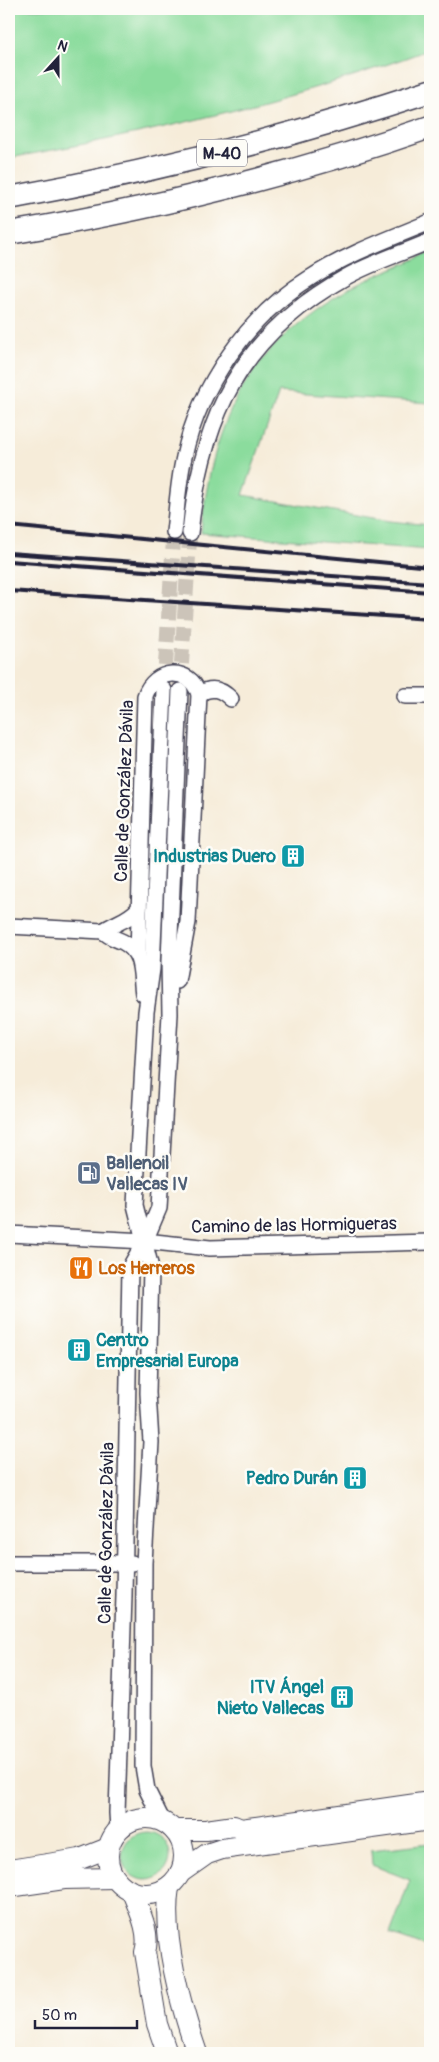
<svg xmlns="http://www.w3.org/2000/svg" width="439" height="2062" viewBox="0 0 439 2062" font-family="Pangolin,sans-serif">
  <rect width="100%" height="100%" fill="#fdfcf7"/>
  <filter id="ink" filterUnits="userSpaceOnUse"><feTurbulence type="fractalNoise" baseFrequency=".02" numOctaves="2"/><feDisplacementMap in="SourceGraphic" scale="10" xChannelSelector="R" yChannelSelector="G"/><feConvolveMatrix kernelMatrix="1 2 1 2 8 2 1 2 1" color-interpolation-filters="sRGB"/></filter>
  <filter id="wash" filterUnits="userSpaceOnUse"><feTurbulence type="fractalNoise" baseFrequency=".0096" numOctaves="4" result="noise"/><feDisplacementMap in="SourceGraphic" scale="20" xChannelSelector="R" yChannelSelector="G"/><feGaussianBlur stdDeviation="1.12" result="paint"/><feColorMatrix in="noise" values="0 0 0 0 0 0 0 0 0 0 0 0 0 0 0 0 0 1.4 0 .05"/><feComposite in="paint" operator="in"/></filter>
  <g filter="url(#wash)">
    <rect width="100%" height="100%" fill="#f6ecd9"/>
    <g fill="#8bdc9d" stroke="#567f6c">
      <path d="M9,9H430V49C295,100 151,133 9,158Z"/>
      <path d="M430,253V403L279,392L243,495L390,521L430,525V550L201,533C211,426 245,351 340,294C368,277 400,266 430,253Z"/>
      <circle cx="146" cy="1856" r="24"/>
      <polygon points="430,1843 430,1948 390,1934 410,1880 372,1865 371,1850"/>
    </g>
  </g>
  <g filter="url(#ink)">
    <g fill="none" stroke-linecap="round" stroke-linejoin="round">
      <g stroke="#ccc4b9" stroke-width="15" stroke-dasharray="15 8" stroke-linecap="butt">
        <polyline points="180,687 190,533"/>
        <polyline points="164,688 174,532"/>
      </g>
      <defs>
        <g id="minor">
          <path d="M174,532C177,507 178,482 184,457C199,386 248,316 310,278C347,254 389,239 430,222"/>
          <path d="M190,533C202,416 240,336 346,277C373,262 403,253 430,241"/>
          <path d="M199,694C212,686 221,689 231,699"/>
          <polyline points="405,696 430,696"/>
          <path d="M9,926L103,931C116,922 128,921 139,908"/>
          <path d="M103,931C110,938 115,938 123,942C144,953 140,974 143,994"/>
          <path d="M138,955L145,696C154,669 189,665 199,694L188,922L177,981"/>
          <polyline points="9,1234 145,1241 210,1248 430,1242"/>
          <polyline points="9,1563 132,1563"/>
          <polyline points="163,1822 147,1790 143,1766 144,1563 151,1442 148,1393 151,1268 135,1205 146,1012 152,969 164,690"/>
          <polyline points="118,1828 117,1813 124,1596 130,1267 145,1241 159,1208 170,1014 169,961 180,691"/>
        </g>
        <g id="major">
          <circle cx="146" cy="1856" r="38"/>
          <polyline points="174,1830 206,1830 234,1826 241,1829 430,1802"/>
          <polyline points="9,1870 80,1859 108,1848"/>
          <polyline points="180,1873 207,1854 222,1849 430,1820"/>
          <polyline points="9,1887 64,1879 114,1878"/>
          <path d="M169,1887C161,1935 181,2007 197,2053"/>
          <path d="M132,1892C139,1910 151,1933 145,1952L157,2024L167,2053"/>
        </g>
        <g id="highway">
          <path d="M9,198C154,172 290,137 430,91"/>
          <path d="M9,233C152,209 293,175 430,127"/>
        </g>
      </defs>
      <use href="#minor" stroke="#424053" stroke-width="18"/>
      <use href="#major" stroke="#424053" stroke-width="22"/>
      <use href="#highway" stroke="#424053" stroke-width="25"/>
      <use href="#minor" stroke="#fff" stroke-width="15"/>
      <use href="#major" stroke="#fff" stroke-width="20"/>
      <use href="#highway" stroke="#fff" stroke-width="22"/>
      <g stroke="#22223b" stroke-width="4">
        <polyline points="9,526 430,567"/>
        <polyline points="9,553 430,583"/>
        <polyline points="9,561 430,592"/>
        <polyline points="9,591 430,619"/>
      </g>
    </g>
  </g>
  <defs>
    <symbol id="building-square" viewBox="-11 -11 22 22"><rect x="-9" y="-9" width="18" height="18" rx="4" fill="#0f9aa8" stroke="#fdfcf7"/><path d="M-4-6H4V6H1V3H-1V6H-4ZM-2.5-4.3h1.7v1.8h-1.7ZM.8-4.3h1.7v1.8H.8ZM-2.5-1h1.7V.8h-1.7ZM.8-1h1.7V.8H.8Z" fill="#fff"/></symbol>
    <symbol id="fuel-square" viewBox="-11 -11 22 22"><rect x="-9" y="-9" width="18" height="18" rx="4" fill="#5c6f8a" stroke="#fdfcf7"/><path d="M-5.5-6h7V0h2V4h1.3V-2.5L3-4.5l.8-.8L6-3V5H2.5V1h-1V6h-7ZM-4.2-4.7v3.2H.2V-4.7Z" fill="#fff"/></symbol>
    <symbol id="restaurant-square" viewBox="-11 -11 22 22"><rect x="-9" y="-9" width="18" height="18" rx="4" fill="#e8710a" stroke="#fdfcf7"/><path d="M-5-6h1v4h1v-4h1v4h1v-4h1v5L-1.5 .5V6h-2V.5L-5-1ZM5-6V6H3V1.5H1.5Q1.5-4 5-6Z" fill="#fff"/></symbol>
  </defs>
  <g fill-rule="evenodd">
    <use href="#building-square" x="279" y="842" width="28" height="28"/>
    <use href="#fuel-square" x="75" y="1159" width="28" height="28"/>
    <use href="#restaurant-square" x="67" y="1254" width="28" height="28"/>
    <use href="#building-square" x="65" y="1336" width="28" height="28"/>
    <use href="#building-square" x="341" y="1464" width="28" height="28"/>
    <use href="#building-square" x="328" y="1683" width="28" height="28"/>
  </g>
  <g text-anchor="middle" stroke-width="5" stroke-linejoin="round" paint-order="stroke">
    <rect fill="#fdfcf7" stroke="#646373" stroke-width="1" x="197" y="139.5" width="50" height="27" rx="4"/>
    <g font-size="16" font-weight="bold" fill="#22223b">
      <text x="222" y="159">M-40</text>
    </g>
    <g font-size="18" fill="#22223b" stroke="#fdfcf7">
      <text transform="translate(124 791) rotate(-88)" y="6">Calle de González Dávila</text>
      <text transform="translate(294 1225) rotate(-1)" y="6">Camino de las Hormigueras</text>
      <text transform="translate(106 1533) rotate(-89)" y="6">Calle de González Dávila</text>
    </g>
    <g font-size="18" font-weight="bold" fill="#0d838f" stroke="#fdfcf7" text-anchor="end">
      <text x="276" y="862">Industrias Duero</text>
      <text x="96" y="1346" text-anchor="start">Centro<tspan x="96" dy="21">Empresarial Europa</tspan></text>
      <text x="338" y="1484">Pedro Durán</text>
      <text x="324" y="1693">ITV Ángel<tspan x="324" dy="21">Nieto Vallecas</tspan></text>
    </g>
    <g font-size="18" font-weight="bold" fill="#4e5e75" stroke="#fdfcf7" text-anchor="start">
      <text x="106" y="1169">Ballenoil<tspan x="106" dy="21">Vallecas IV</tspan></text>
    </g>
    <g font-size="18" font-weight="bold" fill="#c56008" stroke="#fdfcf7" text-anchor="start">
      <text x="98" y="1274">Los Herreros</text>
    </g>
  </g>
  <rect width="439" height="2062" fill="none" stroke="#fdfcf7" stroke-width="30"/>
  <g transform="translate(58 58) rotate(21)" stroke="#fdfcf7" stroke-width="4" paint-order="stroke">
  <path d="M0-4L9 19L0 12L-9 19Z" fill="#22223b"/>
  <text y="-8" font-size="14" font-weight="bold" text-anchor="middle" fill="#22223b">N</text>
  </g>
  <path d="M35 2020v8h102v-8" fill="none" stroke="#22223b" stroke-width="2.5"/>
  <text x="42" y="2020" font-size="15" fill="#22223b" stroke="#fdfcf7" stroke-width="4" paint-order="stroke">50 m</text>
</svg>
